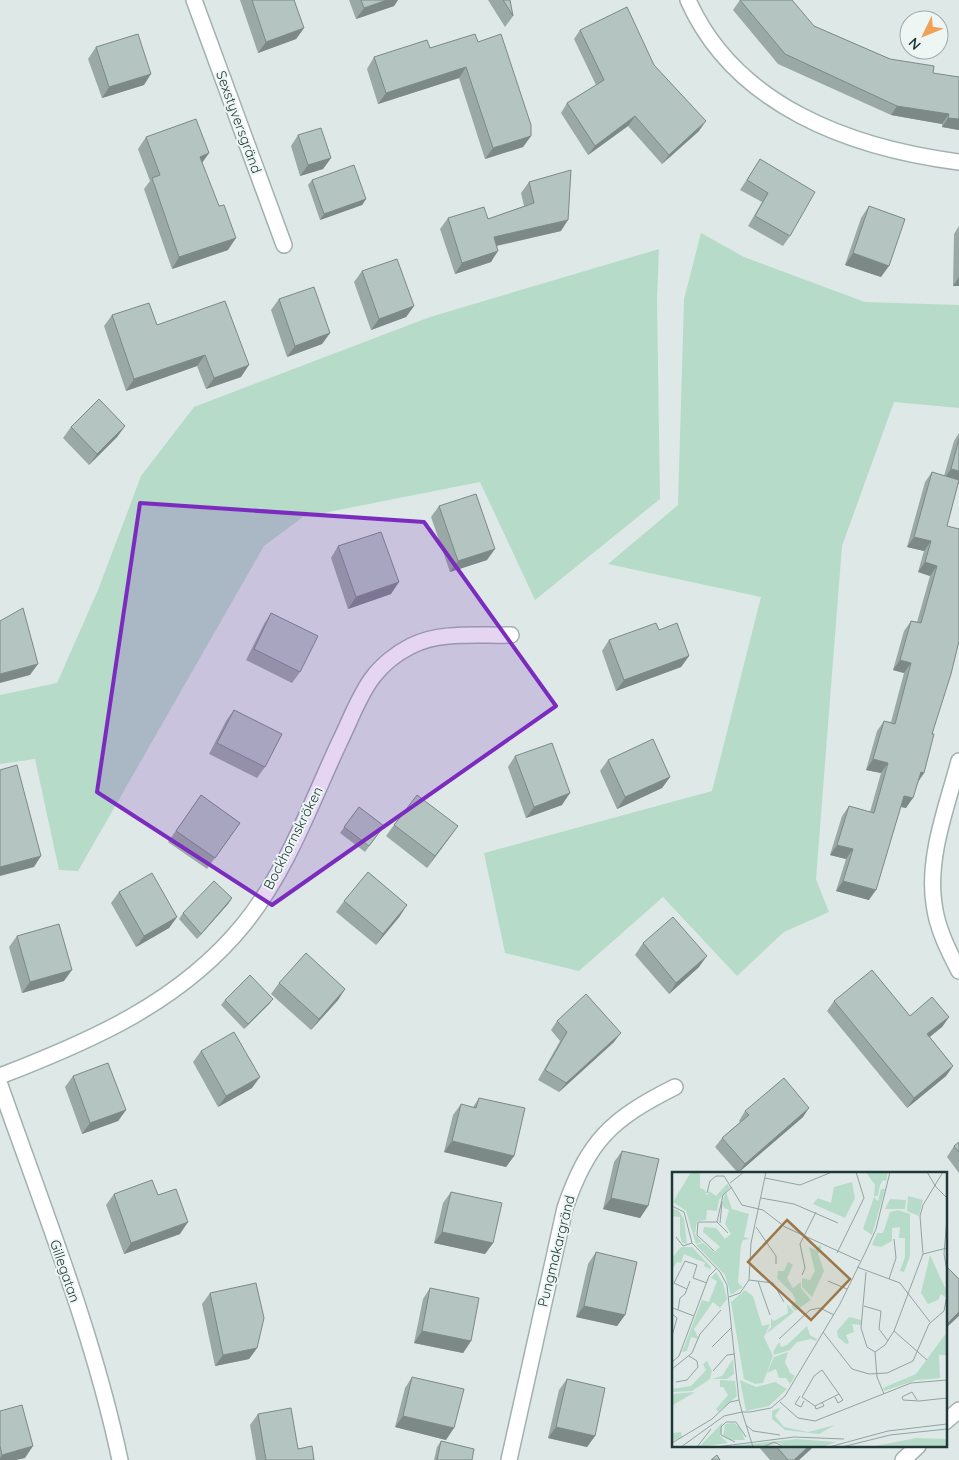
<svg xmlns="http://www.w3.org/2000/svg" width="959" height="1460" viewBox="0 0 959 1460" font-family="Quicksand,sans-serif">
  <rect width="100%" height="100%" fill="#dee9e7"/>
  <g fill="#b6dbc9">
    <polygon points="701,233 744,257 865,302 959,305 959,408 894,402 842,546 816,879 829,912 784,932 737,976 663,897 579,971 505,953 484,853 712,791 761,597 608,564 678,505 684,299"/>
    <polygon points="659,249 657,300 660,499 535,600 480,482 303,517 264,546 78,871 59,870 35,759 0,764 0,695 57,683 98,590 141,476 194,407 430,317"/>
  </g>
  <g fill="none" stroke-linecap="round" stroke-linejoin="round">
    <defs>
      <g id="street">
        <polyline points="194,0 284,245"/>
        <path d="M688,0C735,106 851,148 959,162"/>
        <path d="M959,761C947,806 927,857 934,904C937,928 948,950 959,971"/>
        <path d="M0,1076C91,1041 181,1002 244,924C287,871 311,803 340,741C350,721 359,695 373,677C382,665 397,653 411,646C440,631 479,636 511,635"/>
        <path d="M0,1085C43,1208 93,1332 120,1460"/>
        <polyline points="945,1422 959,1410"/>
        <path d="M509,1460L565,1208C588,1141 611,1119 675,1087"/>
        <polyline points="903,1460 918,1446"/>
      </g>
    </defs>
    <use href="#street" stroke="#a1b1af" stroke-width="18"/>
    <use href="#street" stroke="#fff" stroke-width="15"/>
  </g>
  <g fill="#9aa9a6">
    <polygon points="240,0 294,0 304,28 296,39 258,53"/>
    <polygon points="349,0 398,0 394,6 356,19"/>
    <polygon points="488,0 510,0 513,16 505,27"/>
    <polygon points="740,0 814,26 890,59 933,73 959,130 942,127 942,124 891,115 778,64 733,10"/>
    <polygon points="580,30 654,65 699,131 662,164 628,126 588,155 561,113 567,103 596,85 574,39"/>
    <polygon points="478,42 531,136 523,147 485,159 459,78 378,104 367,69 374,57 430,48"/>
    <polygon points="96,47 144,85 102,98 88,59"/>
    <polygon points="298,135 331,158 323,169 300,176 291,146"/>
    <polygon points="146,137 209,153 202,163 228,250 172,269 144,189 150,181 138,149"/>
    <polygon points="760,159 790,236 783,246 748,226 762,202 740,190"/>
    <polygon points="312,180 366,199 362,205 320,220 308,185"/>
    <polygon points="529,182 561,231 497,246 491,262 455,274 440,229 448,218 488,219 524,206 521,193"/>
    <polygon points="869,206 881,277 845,265 861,218"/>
    <polygon points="959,226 959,286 953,286 954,234"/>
    <polygon points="362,271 414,306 406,317 371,330 354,282"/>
    <polygon points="279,299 330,333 322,344 287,357 271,310"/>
    <polygon points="112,315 157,325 241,377 206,389 197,366 126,391 104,326"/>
    <polygon points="125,426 117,437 89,465 63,438 71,427"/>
    <polygon points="959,433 959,484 958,484 947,526 932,734 924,773 918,782 906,808 901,807 869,900 836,891 846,859 830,855 842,816 849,806 870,812 881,773 866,770 877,731 884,721 891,722 904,673 893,670 904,631 911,621 917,622 930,576 918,572 924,551 907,547 925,482 932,472 944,476 954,441"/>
    <polygon points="439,506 487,560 450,572 431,517"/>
    <polygon points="338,546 391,594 348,609 331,558"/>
    <polygon points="271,613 300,672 292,683 246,660 264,624"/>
    <polygon points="659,630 689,656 681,667 616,691 602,651 609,640"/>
    <polygon points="234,710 265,767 257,778 209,754 226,721"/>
    <polygon points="515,756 562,805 526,818 508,767"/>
    <polygon points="608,760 670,777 662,788 617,809 600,771"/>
    <polygon points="201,795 240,823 207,869 168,842"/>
    <polygon points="359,807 384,826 365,852 340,833"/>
    <polygon points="394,825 450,837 427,868 386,836"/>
    <polygon points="119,892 177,917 169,928 136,947 111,903"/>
    <polygon points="232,898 228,904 197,939 179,919 183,913"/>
    <polygon points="344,901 400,916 376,945 336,912"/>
    <polygon points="17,936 64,981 22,993 9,947"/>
    <polygon points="643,943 699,967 669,994 635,955"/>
    <polygon points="279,983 345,989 338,1000 311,1030 271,994"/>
    <polygon points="273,999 269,1004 244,1029 221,1005 225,1000"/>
    <polygon points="834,1001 910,1016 949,1017 942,1027 930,1037 953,1066 946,1076 907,1108 827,1011"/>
    <polygon points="557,1021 614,1042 559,1092 538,1080 560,1041 551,1030"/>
    <polygon points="201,1051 252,1088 218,1107 193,1062"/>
    <polygon points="73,1076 126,1110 118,1121 82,1134 65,1087"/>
    <polygon points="479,1098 514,1156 506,1167 444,1152 453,1115 461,1104 473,1107"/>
    <polygon points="745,1111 803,1117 738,1173 715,1147 722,1138 740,1122 739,1121"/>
    <polygon points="959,1142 959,1173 947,1157 954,1146"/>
    <polygon points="622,1151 648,1206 640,1218 603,1209 614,1162"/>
    <polygon points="451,1192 493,1243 485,1254 434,1243 443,1203"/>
    <polygon points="114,1194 158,1195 180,1234 124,1254 106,1205"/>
    <polygon points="596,1252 625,1315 617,1326 576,1317 588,1264"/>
    <polygon points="430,1288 471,1341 463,1353 414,1343 423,1299"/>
    <polygon points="210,1293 257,1348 249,1359 215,1366 202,1304"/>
    <polygon points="412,1377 446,1440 395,1427 405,1388"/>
    <polygon points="567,1379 595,1436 587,1447 548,1438 559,1390"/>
    <polygon points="0,1411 25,1458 0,1460"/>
    <polygon points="258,1414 298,1449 314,1460 256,1460 250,1425"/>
    <polygon points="441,1441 472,1460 434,1460 437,1447"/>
    <polygon points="758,1446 813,1446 811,1449 799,1460 770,1460"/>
  </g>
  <g fill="#7d8987">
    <polygon points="387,0 398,0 394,6 356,19 364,8"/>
    <polygon points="304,28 296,39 258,53 266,42"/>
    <polygon points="466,67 459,78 378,104 386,93"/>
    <polygon points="151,74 144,85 102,98 109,87"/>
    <polygon points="897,106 949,114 942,124 891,115"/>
    <polygon points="635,116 628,126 588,155 595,146"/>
    <polygon points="948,118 959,119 959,130 942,127"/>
    <polygon points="706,121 699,131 662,164 669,155"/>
    <polygon points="531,136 523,147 485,159 493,148"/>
    <polygon points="209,153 201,164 200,157"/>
    <polygon points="331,158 323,169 300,176 308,165"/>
    <polygon points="366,199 362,205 320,220 324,214"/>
    <polygon points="568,220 561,231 486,248 494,237"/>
    <polygon points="236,238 228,250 172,269 179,257"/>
    <polygon points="498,251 491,262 455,274 462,263"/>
    <polygon points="853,253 889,266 881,277 845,265"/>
    <polygon points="959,277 959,286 953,286"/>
    <polygon points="414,306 406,317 371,330 379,319"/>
    <polygon points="330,333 322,344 287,357 295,346"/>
    <polygon points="205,355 197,366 126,391 134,379"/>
    <polygon points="249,365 241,377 206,389 214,378"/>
    <polygon points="125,426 117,437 89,465 97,454"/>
    <polygon points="951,469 959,471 959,484 943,480"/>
    <polygon points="914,537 931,541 924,551 907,547"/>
    <polygon points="495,549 487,560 450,572 458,561"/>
    <polygon points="925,562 937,566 930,576 918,572"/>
    <polygon points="399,582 391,594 348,609 356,597"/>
    <polygon points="689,656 681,667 616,691 624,680"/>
    <polygon points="900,660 911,663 904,673 893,670"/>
    <polygon points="38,664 30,675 0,683 0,674"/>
    <polygon points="873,759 888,763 881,773 866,770"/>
    <polygon points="921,772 924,773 917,783"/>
    <polygon points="670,777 662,788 617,809 625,797"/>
    <polygon points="570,793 562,805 526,818 534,807"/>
    <polygon points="904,796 913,798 906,808 897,806"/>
    <polygon points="458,826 450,837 427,868 435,856"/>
    <polygon points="837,845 853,849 846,859 830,855"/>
    <polygon points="41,856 34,867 0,876 0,867"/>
    <polygon points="843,881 876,890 869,900 836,891"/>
    <polygon points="232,898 228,904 197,939 201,934"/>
    <polygon points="407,905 400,916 376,945 383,934"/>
    <polygon points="177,917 169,928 136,947 144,936"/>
    <polygon points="707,956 699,967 669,994 676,983"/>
    <polygon points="72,970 64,981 22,993 30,982"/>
    <polygon points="345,989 338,1000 311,1030 319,1019"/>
    <polygon points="273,999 269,1004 244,1029 248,1024"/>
    <polygon points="949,1017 942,1027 920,1044 927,1034"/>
    <polygon points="621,1033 614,1042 559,1092 566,1083"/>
    <polygon points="953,1066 946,1076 907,1108 914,1098"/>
    <polygon points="260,1077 252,1088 218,1107 226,1096"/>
    <polygon points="809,1108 803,1117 738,1173 745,1164"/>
    <polygon points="126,1110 118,1121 82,1134 90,1123"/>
    <polygon points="452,1141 514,1156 506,1167 444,1152"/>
    <polygon points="611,1198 648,1206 640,1218 603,1209"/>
    <polygon points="188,1222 180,1234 124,1254 131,1243"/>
    <polygon points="442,1232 493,1243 485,1254 434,1243"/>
    <polygon points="584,1306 625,1315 617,1326 576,1317"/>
    <polygon points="959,1312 959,1316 945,1329 945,1326"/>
    <polygon points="422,1331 471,1341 463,1353 414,1343"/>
    <polygon points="257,1348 249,1359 215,1366 223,1355"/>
    <polygon points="403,1416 454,1428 446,1440 395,1427"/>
    <polygon points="556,1427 595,1436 587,1447 548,1438"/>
    <polygon points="33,1446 25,1458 16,1460 0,1460 0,1458 2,1455"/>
    <polygon points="809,1446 813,1446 811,1449 799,1460 794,1460"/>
  </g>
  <g fill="#b3c4c1" stroke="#7d8987">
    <polygon points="252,0 294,0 304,28 266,42"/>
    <polygon points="361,0 387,0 364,8"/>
    <polygon points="503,0 510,0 513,16"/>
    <polygon points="740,0 792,0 814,26 890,59 934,66 933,73 959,77 959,119 948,118 949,114 897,106 785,54"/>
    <polygon points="627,7 654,65 706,121 669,155 635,116 595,146 567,103 604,80 580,30"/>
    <polygon points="138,34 151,74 109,87 96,47"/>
    <polygon points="475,34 478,42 501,34 531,125 531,136 493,148 466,67 386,93 374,57 427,40 430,48"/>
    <polygon points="196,119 209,153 200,157 219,206 224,205 236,238 179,257 152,178 160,175 146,137"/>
    <polygon points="321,128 331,158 308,165 298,135"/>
    <polygon points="760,159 815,192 790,236 755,216 768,193 747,180"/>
    <polygon points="354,165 366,199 324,214 312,180"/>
    <polygon points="571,170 568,220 494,237 498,251 462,263 448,218 484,207 488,219 534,203 529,182"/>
    <polygon points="869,206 905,219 889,266 853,253"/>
    <polygon points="397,259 414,306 379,319 362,271"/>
    <polygon points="314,287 330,333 295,346 279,299"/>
    <polygon points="225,301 249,365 214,378 205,355 134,379 112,315 149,303 157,325"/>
    <polygon points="99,399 125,426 97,454 71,427"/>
    <polygon points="959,439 959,471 951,469"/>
    <polygon points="932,472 959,480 947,526 959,529 959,641 951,674 932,734 934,734 924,773 921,772 913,798 904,796 876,890 843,881 853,849 837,845 849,806 874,813 888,763 873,759 884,721 895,724 911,663 900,660 911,621 921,623 937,566 925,562 931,541 914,537"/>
    <polygon points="476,494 495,549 458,561 439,506"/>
    <polygon points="381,532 399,582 356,597 338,546"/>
    <polygon points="23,608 38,664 0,674 0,621"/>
    <polygon points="271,613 318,636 300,672 254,649"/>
    <polygon points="656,623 659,630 677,623 689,656 624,680 609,640"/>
    <polygon points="234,710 282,734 265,767 217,743"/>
    <polygon points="653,739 670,777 625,797 608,760"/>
    <polygon points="552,743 570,793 534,807 515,756"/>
    <polygon points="17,765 41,856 0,867 0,770"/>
    <polygon points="201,795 240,823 215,858 176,831"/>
    <polygon points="417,795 458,826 435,856 394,825"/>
    <polygon points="359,807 384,826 369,846 344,827"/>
    <polygon points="368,872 407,905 383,934 344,901"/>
    <polygon points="152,873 177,917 144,936 119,892"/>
    <polygon points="214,881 232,898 201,934 183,913"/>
    <polygon points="673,917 707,956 676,983 643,943"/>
    <polygon points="59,924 72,970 30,982 17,936"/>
    <polygon points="306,953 345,989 319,1019 279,983"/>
    <polygon points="872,970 910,1016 932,997 949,1017 927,1034 953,1066 914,1098 834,1001"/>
    <polygon points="250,975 273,999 248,1024 225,1000"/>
    <polygon points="586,994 621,1033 566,1083 545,1070 567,1032 557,1021"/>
    <polygon points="234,1032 260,1077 226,1096 201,1051"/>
    <polygon points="108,1063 126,1110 90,1123 73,1076"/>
    <polygon points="784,1078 809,1108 745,1164 722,1138 749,1115 745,1111"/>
    <polygon points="479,1098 525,1108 514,1156 452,1141 461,1104 476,1108"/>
    <polygon points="959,1142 959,1152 954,1146"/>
    <polygon points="622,1151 659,1159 648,1206 611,1198"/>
    <polygon points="152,1180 158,1195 176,1189 188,1222 131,1243 114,1194"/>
    <polygon points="451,1192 502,1203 493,1243 442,1232"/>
    <polygon points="596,1252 637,1262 625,1315 584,1306"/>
    <polygon points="945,1265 959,1279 959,1312 947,1324 945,1322"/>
    <polygon points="256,1283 264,1318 257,1348 223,1355 210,1293"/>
    <polygon points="430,1288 479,1298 471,1341 422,1331"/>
    <polygon points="412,1377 464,1389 454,1428 403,1416"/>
    <polygon points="567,1379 605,1388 595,1436 556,1427"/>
    <polygon points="22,1405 33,1446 2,1455 0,1446 0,1411"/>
    <polygon points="291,1408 298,1449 312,1446 314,1460 266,1460 258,1414"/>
    <polygon points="441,1441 474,1449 472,1460 437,1460"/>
    <polygon points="776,1446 809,1446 794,1460 788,1460"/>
    <polygon points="717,1455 720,1460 711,1460"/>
  </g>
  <path fill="#7b2cbf" fill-opacity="0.2" stroke="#7b2cbf" stroke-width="4" stroke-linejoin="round" d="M140,503L424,522L556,706L272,905L97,792Z"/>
  <g text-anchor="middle" stroke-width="4" stroke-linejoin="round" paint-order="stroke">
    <g font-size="14" fill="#203938" stroke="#eef6f4">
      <text transform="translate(239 122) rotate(70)" y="5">Sexstyversgränd</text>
      <text transform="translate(293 838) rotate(-63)" y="5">Bockhornskröken</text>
      <text transform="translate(556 1251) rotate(-76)" y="5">Pungmakargränd</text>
      <text transform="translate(65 1271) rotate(71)" y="5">Gillegatan</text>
    </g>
  </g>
  <g transform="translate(672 1172)">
    <rect width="275" height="275" fill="#dee9e7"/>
    <path d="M19,0H28V16L33,18L35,24L37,19L44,24L55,12L58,15L47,28L45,39L35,38L34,48L25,49L23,62L30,70L24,72L14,39L1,30ZM194,0H216L214,9L211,8L208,13L206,24H202L203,13ZM180,10L183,26L173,46L141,32L146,26L159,31L162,15ZM209,17H213L200,63L191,57L202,25L206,29ZM54,20L60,37L77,42L72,65L78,67L71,68L69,73L66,111L71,115L59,123L53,103L24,73L31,71L42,80L48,75L31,60L32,55L44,56L53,67L59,62L53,52L57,38L52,36L50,30ZM236,24L251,28L247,44L235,39ZM218,27L234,28L233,37H213ZM0,36L7,39L12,47L15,72L10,71L8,63V45L0,44ZM226,38L238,42V84L232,100L228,99L233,85V66H227L228,55L220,56V69L209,75L200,73L205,61H211L218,40ZM147,73L150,75L146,82L152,99L140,125L130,115V106L138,108L143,99L137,75L144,78ZM9,75H20L39,95L37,102L38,97L32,94L33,91L12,82L9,91L5,90L0,98V86ZM258,83L275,120L273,125L269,122L266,128L256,132L249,121ZM116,90L121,93L115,106L121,116L129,110V116L139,128L123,139L119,134L124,129L120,121L105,106L106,99H112ZM44,100L51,111L55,127L48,136L41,130L22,157L27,167L19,165L15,179L10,180L30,128L37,130L45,109L39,106ZM73,118L81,124L90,154L98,152L92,165L101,184L91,211L83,212L72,207L59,130ZM115,132L122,140L94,162L99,155V146L102,149L116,141ZM177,145L189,148V153L180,152L182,160L174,163L177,171L174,172L166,165L165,159ZM135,154L138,163L145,167L144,169L139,167L125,170L118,178L102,183L101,180L107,170L109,175L115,173ZM275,160V183H267L268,206L245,208L212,219L211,216L244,202ZM116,180L113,190L118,201L123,204L118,212L114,206H107L104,197L95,201L102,185ZM61,187L62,202L55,207H40L50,204ZM35,189L40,199L38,207L20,219L0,220V217L19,214L34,198L31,192ZM48,208L63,209L65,224L46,240L44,237L56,223L51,215H48ZM68,208L84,215L103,210L115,217L97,234L74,239ZM23,220L1,233V261L9,260L10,265L0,270V222ZM109,235L103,244L112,255L136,260L163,253L147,262L113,258L100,247V239ZM51,250L48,264L56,271L27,275ZM62,251L68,256L73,268H59L51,264L53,252ZM244,266L275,267V275H198ZM124,267L164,270L151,275H113L108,271L89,275H52Z" fill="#b6dbc9"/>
    <path fill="none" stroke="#92a3a1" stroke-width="1" d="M255,0L264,15L275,26M93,6L128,13L160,0M58,11L72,0M35,21L38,9L44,4H52L70,33L91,38L113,55L188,89M89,26L122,32L166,51M0,34L12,40L20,71L48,100L55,113L67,228M275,46L272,82L275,99M45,50L51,23L60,15M48,51L50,30M84,55L104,84V92M4,65L11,74L20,71M42,79L25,63L26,50H45L56,61M165,81L192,26L184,0M251,82L275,76M185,95L228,111L258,150M194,100L189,156L195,175L203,180L205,205L212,222M130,103L133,96L128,72L144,40M217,107L224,86L222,67M77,108L101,111L112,130M86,109L98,143M156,109L175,117M15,117L2,111L13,89L25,93L21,106L35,111M57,125L68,121L77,108L79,71L94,0M192,134L209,139L207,157L216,169M1,136L22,144M6,138L8,126L13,122L18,109M0,142L5,146L0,164M222,159L255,188M151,160L180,197L197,202L215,201L241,189L257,152L272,139L275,123M107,167L138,138L148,136L162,143M40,175L60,155M203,180L213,173L222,159L251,82L248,44L251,33L271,0M0,190L7,184L37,104L44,97M0,197L20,181L28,162L49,138M150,198L167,222L143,234L130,225L142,204ZM41,199L55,183L63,182M4,210L15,208L26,195L25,189L17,184M128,224L123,232L129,235L132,229M163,225L166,231L171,228L167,222M67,228L70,240H78L99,236L113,224L168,132L194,79L204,57L218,0M245,228L240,220L230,225L231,228L247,229L275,226M108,230L126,246L143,249L239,211L275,208M143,234L144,237L152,234L150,230M74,253L81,259L108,263M122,265L172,267M63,270L49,263V255L54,250H64L74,265M0,271L40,247L58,230L67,228M9,275L52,244L70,240L81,275M25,275L39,257M44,275L122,265M91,275L102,270L112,275M157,275L216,259L275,252M170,275L218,263L275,257"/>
    <path fill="#9d7749" fill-opacity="0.15" stroke="#9d7749" stroke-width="2.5" d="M115,48L178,107L139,148L76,90Z"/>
    <rect width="275" height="275" fill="none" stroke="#203938" stroke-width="2.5"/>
  </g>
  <g transform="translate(924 35) rotate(227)"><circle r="24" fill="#eef6f4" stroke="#9caaa9"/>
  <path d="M0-4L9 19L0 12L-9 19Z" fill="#f0a155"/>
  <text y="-8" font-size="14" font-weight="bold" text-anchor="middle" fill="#203938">N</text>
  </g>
</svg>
